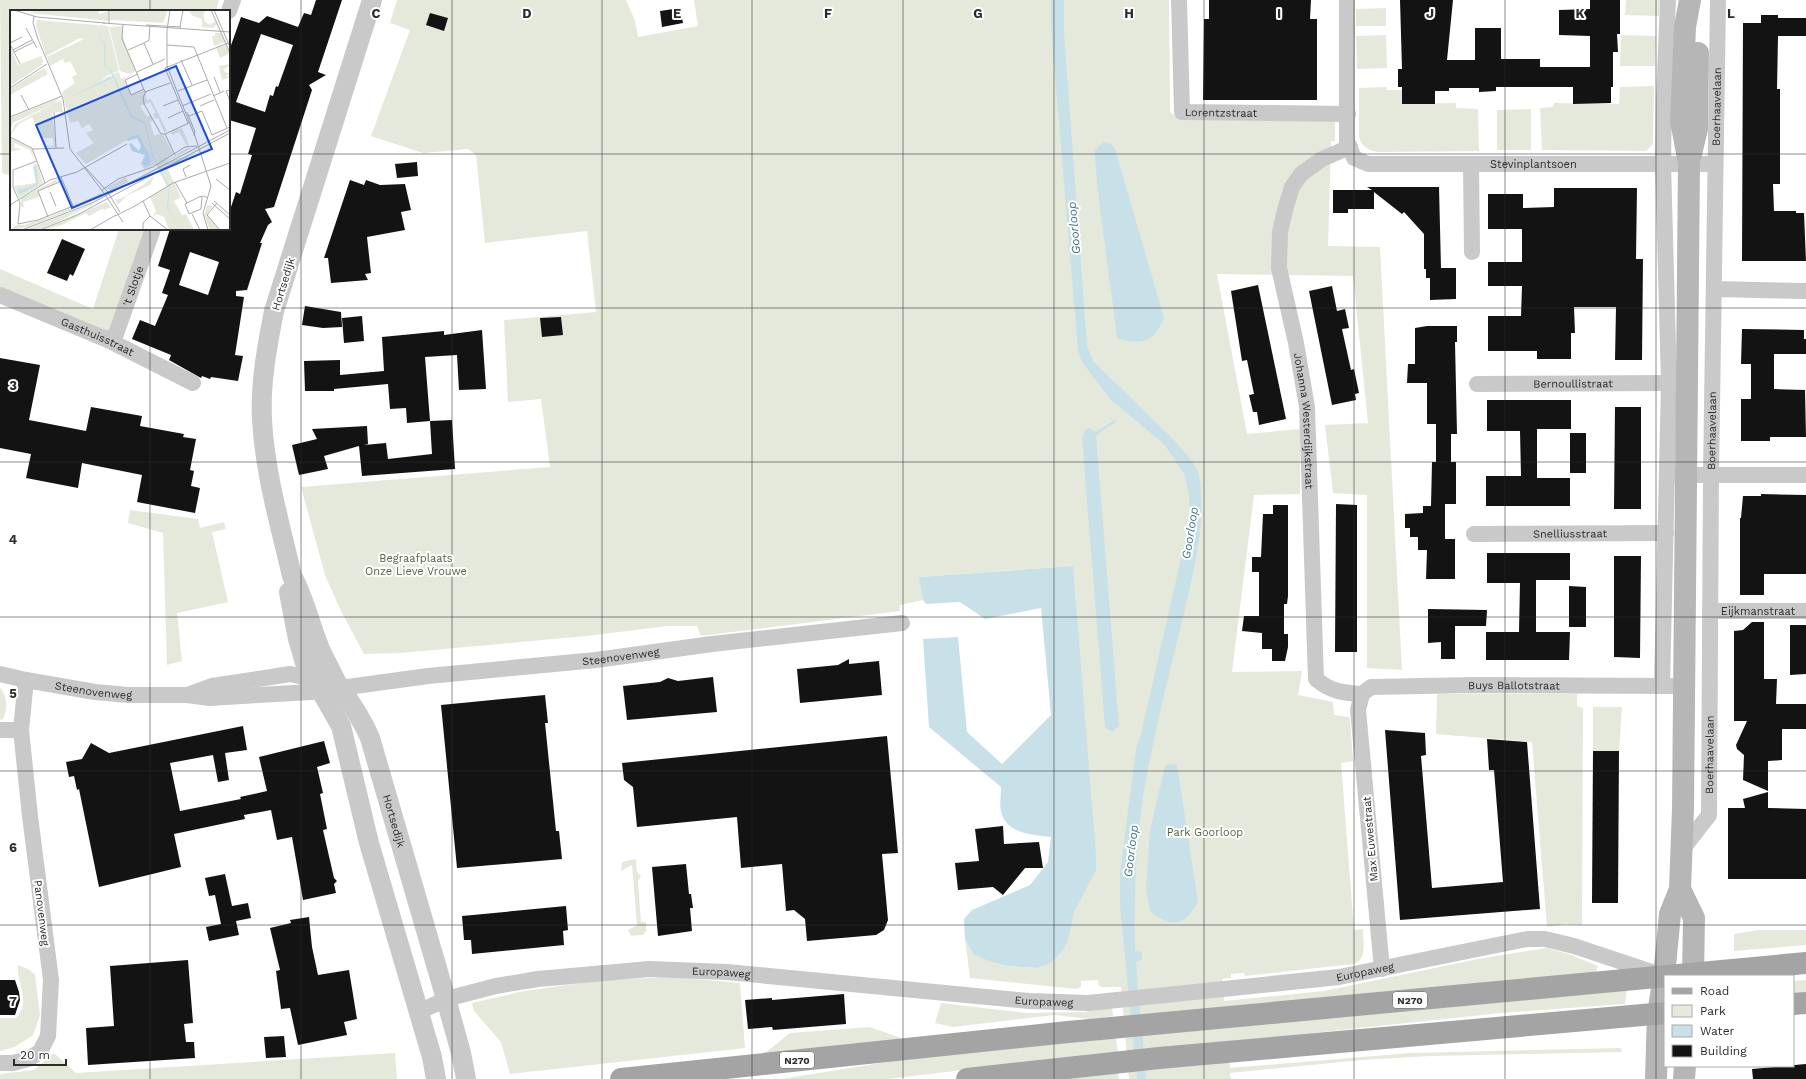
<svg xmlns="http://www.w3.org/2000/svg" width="1806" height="1079" viewBox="0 0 1806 1079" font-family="'Work Sans',sans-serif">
  <rect width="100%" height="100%" fill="#fff"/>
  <g fill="#e5e9db">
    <polygon points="0,0 219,0 216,11 11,11 11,176 2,173"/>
    <path d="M397,0H626L635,21L638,37L698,26L694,0H1169L1170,112L1178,118L1335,120V141L1331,142L1328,246L1380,247L1402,670L1367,668V495L1333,493L1325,425L1368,423L1353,276L1217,274L1247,434L1300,429V494L1254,495L1232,672L1302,671L1298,695L1333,702L1334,715L1348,717L1350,719L1353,761L1341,763L1354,930L1363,929C1363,943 1368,959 1353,964L1245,976L1244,973L1231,974V978L1222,979L1224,1001L1324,991L1478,959L1546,948L1569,954L1598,966L1595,975L1627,986L1625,1004L1501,1013L1228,1042L1230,1068L1410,1053L1621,1048L1622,1052L1430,1056L1362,1060L1230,1073L1231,1079H1129L1121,987H1102L1099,986L1098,980L1081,981V987L1076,989L970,978L965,939L973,954L988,961L1007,966L1037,968L1051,963L1057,567L920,577L923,600L900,605V611L701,636L697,626H668L586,636L401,653L364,654L340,609L325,575L301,487L550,467L541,399L508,402L504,320L596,312L587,231L485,243L476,155L468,149L423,153L371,136L410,30L390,23Z"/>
    <polygon points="1626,0 1660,0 1659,16 1625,15"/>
    <polygon points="1386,8 1386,26 1356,26 1356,9"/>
    <polygon points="1386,35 1387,68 1357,69 1356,36"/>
    <polygon points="1621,35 1656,36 1655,66 1620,66"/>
    <polygon points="1654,86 1653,140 1653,144 1646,151 1542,150 1540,108 1553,107 1554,103 1619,104 1620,87"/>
    <path d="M1386,87L1387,90H1402V104L1456,103V108L1478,109L1479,151L1379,152C1369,151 1362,147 1359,137V88Z"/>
    <polygon points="1531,109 1531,150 1497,150 1497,110"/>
    <polygon points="119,229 146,229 114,321 105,335 0,287 0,269 93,309"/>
    <polygon points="130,510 198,519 200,528 224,522 226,529 212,532 228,602 177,613 182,661 167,665 163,533 128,523"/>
    <path d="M0,688C8,697 8,711 2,720L0,719Z"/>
    <polygon points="1437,694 1577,694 1577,706 1583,708 1582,925 1565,924 1547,927 1532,742 1436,734"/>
    <polygon points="1593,707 1622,707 1619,751 1593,751"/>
    <polygon points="636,859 637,872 641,876 638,881 641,922 646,922 646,931 643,935 631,936 628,930 637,925 632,865 621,871 622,863 625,861"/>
    <polygon points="1759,930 1806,930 1806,945 1734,951 1734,934"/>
    <path d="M18,965L30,970L35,975L40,1015L33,1035L15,1047L0,1051V1018H16C32,1001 16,984 18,965Z"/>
    <polygon points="673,977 740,983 745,1048 510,1074 501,1042 474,1011 472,1003 524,991 603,980"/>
    <polygon points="1806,980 1806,996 1793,997 1793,981"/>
    <polygon points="941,1003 1026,1013 1086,1012 1095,1007 1112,1007 1113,1016 1091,1019 1054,1015 953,1027 935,1023"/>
    <polygon points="870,1027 901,1038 900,1042 760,1057 790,1033"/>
    <polygon points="1116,1038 1118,1052 887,1079 781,1079 919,1057"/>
    <polygon points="54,1053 76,1073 395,1053 397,1079 0,1079 0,1074 34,1070"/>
    <polygon points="1118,1073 1119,1079 1063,1079"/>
  </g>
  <g fill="#c8e0e8">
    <path d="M1051,0H1064V32L1087,346L1094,362L1173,439C1180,447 1198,466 1199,475C1207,521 1194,569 1184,613C1172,663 1159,713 1149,764C1136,827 1134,886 1135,951L1142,952V959L1136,962L1146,1079H1137L1120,906V873L1136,749L1141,734L1190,519L1189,495L1185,475L1164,444L1110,399L1082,362L1078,350L1051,28Z"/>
    <path d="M1104,142L1111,144L1115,149L1164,318C1155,342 1140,346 1117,338C1110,278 1100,219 1095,159V150Z"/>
    <polygon points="1115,420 1116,422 1096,435 1119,726 1112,731 1106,729 1105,726 1082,439 1085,430 1089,428 1095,432"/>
    <path d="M1073,566L1096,855V870L1074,912L1068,940L1063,950L1051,963L1037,968L1007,966L988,961L973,954L965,939L964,919L972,910L1030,885L1048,862L1051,837C1034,835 1009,834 1002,815C999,808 1001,795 1001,787L929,727L923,639L958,637L967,732L1002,764L1051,715L1041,608L985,619L960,602L926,604L923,600L919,577Z"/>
    <path d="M1169,764L1177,765L1198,902C1184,927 1171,928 1150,911L1146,890L1150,830L1165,767Z"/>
  </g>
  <g fill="#131313" fill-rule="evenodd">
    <path d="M316,0H342L318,72L326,75L309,85L312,90L274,207L265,209L272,222L268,225L260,243H262L247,290L236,291V296L244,297L235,355L243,356L238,381L211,377L210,379L202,376L201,378L169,360L171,355L132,339L140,320L155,326L168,295L162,293L170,270L158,266L170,229H229V213L236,192L240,194L252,155L248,154L256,128L229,120V51L241,17L259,23L267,16L298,27L304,13L311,15ZM261,34L293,45L278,87L276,86L273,96L270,95L265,112L236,102ZM190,252L219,262L208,295L179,285Z"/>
    <polygon points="1209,0 1311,0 1310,19 1317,19 1317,100 1203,100 1204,19 1209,19"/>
    <polygon points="1400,0 1453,0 1447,60 1475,60 1475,28 1501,28 1501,59 1540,59 1540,67 1590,67 1590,36 1559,35 1559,10 1590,9 1590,0 1620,0 1620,34 1617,34 1618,52 1613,52 1613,87 1611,87 1611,103 1573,104 1573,87 1496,87 1496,91 1479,92 1479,88 1449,88 1449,91 1435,91 1435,104 1402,104 1402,87 1398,87 1398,69 1402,69"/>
    <polygon points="680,8 683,23 662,27 660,11"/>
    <polygon points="430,13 448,18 444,31 426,25"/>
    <polygon points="1761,15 1778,15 1778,18 1806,18 1806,36 1778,36 1777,89 1780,89 1780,184 1773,184 1774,211 1796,211 1796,213 1804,213 1806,261 1742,261 1743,23 1761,23"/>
    <polygon points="417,162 418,176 397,178 395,164"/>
    <polygon points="350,180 364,185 366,180 380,185 405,184 411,210 401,212 405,230 367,237 371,273 365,274 368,280 331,283 328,258 324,258"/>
    <polygon points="1367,187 1439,187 1441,268 1456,268 1456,299 1430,300 1430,278 1426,278 1426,269 1424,269 1424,234 1404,212 1402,214 1374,192 1374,209 1348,209 1348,213 1333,213 1333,190 1372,190"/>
    <polygon points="1554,188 1637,188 1636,259 1643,259 1642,360 1615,360 1616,307 1574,307 1575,333 1571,333 1571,359 1537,359 1537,351 1488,351 1488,316 1521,316 1522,286 1488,286 1488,262 1522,262 1522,229 1488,229 1488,194 1523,194 1523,208 1554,207"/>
    <polygon points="62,239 85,249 73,276 70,274 67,281 47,273"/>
    <polygon points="1258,285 1286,419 1259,425 1257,412 1253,412 1249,395 1254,394 1247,360 1242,361 1231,291"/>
    <polygon points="1332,286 1337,311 1345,309 1349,328 1342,329 1351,370 1354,369 1359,393 1355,394 1356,400 1332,405 1309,291"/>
    <polygon points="305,306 341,312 342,327 323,328 302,325"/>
    <polygon points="362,316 364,341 344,343 342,318"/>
    <polygon points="561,317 563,335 542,337 540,318"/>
    <polygon points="1427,326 1457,326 1457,342 1455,342 1457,434 1451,434 1451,462 1456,462 1456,504 1445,504 1445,539 1455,539 1455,579 1426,579 1427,550 1418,550 1418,537 1410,537 1410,528 1405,528 1405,514 1423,513 1423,506 1431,506 1432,462 1436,462 1436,424 1427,424 1427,383 1407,383 1408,364 1415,364 1415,328"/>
    <polygon points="1742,329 1804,330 1804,339 1806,339 1806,354 1774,354 1774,389 1805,390 1806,437 1770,437 1770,441 1741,441 1741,399 1751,399 1751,364 1741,364"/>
    <polygon points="482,330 486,389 459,390 457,355 425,357 430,421 407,423 406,408 390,409 388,384 334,389 334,391 305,391 304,361 340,360 340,375 384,371 382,337 444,331 444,335"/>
    <polygon points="0,358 40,365 29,420 86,431 91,407 142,416 140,426 184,434 183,437 196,439 190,470 194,471 191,486 200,488 195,513 137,502 142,475 82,463 78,488 26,478 31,454 0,448"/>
    <polygon points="1487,400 1571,400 1571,429 1537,429 1537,478 1570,478 1570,506 1486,506 1486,476 1521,476 1520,431 1487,431"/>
    <polygon points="1615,407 1641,407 1641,509 1614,509"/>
    <polygon points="452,420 455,469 362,476 359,446 324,456 328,469 299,475 292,445 317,439 312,429 367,426 368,444 364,445 386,443 388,459 432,454 430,421"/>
    <rect x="1570" y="433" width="16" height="40"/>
    <polygon points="1761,494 1806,495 1806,574 1764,574 1764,595 1740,595 1740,518 1741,518 1743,496 1761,496"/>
    <polygon points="1336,504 1357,505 1357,652 1335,652"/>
    <polygon points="1273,505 1288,505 1288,596 1287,604 1284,604 1284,634 1288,634 1288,647 1285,661 1272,661 1272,649 1262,649 1262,633 1242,631 1244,616 1259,616 1259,572 1252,572 1252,557 1261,557 1263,514 1273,514"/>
    <polygon points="1487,553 1570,553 1570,580 1536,580 1536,632 1570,632 1569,660 1486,660 1486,632 1519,632 1520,583 1487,583"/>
    <polygon points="1614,556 1641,556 1640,658 1614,657"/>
    <polygon points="1569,586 1586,587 1586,627 1569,627"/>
    <polygon points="1428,609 1487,610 1486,626 1455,626 1455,659 1441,659 1441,642 1428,643"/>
    <polygon points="1752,622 1764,622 1764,679 1777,679 1776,704 1806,704 1806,729 1782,729 1782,760 1768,761 1768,791 1743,780 1744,755 1737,749 1736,745 1747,721 1734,721 1734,631 1743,630"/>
    <polygon points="1790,625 1806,625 1806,674 1790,675"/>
    <polygon points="849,659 849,664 879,661 882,695 800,703 797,669 838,665"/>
    <polygon points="713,677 717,712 627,720 623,686 660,682 668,678 678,681"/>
    <polygon points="545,695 548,723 545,723 556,831 559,831 562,859 457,868 441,705"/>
    <polygon points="243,726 247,750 225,753 229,780 218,782 213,755 170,763 180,811 241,799 240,797 267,791 259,757 324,741 330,763 317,767 323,793 320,794 327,829 323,830 334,878 337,881 334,884 336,893 303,900 292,837 277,840 271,810 244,815 245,819 174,834 181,867 99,887 79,789 77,790 74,776 69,777 66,762 82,759 91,743 109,753"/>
    <polygon points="1385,730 1425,733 1426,755 1421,756 1432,888 1503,882 1494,770 1489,770 1487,739 1527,742 1540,909 1400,920"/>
    <polygon points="887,736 898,853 882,854 888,920 884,930 876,935 807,941 805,919 794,910 786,911 782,864 741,868 737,817 637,827 633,787 624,780 622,763"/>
    <polygon points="1593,751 1619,751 1618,903 1592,903"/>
    <polygon points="1768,792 1768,808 1806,809 1806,879 1728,879 1728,808 1745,808 1743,799"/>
    <polygon points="1003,826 1004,844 1039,842 1043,868 1025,868 1003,895 993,887 958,890 955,863 979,861 975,829"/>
    <polygon points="686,864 689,894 691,894 693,908 690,908 692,931 658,936 652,867"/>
    <polygon points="225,874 232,906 248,903 251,918 236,921 239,935 209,941 206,927 221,924 215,895 209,896 205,878"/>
    <polygon points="566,906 568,930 563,931 564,945 472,954 471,940 464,940 462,916"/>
    <polygon points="309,917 312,947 318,975 349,970 357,1019 344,1022 347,1035 298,1045 290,1008 281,1009 276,971 280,970 270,928 291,923 290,920"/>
    <polygon points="188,960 193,1023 184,1024 186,1042 194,1042 195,1058 88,1065 86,1028 114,1026 110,966"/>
    <polygon points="0,980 15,980 19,992 20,1000 15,1015 0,1015"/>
    <polygon points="844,994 846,1024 773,1030 772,1027 748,1029 745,1000 772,998 772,1000"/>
    <polygon points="284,1036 286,1057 266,1058 264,1037"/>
    <polygon points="1806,1064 1806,1079 1753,1079 1752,1069"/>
  </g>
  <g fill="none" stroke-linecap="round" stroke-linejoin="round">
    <g stroke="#c9c9c9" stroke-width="16">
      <path id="s1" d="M1179,0L1182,112L1348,114"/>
      <path id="s2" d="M1347,0V141L1354,158L1368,164H1714"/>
      <polyline points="229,11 233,0"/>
      <path id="s3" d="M1350,147L1322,159L1301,174L1292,187L1285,210L1280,232L1279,268L1296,343L1307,407L1316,679C1331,692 1344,693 1362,694"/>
      <polyline points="1471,164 1472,252"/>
      <polyline points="1714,289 1806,291"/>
      <path id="s4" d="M0,295L108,340L193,383"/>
      <path id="s5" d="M108,340L116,334L153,229"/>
      <path id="s6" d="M1477,384L1669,383"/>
      <polyline points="1676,475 1806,475"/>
      <path id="s7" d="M1474,534L1666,533"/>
      <path id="s8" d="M1710,611H1806"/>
      <path id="s9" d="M0,674L26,680L95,692L128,695H187L210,698L225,697L311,692L428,676L596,660L712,644L902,623"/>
      <polyline points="1662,686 1669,383 1663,163 1664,99 1668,0"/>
      <polyline points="190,694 212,686 290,674 322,681"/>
      <polyline points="0,730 21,730"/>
      <path id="s10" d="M1681,851L1709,815L1711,475L1718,0"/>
      <path id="s11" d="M1382,969L1358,710L1362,694L1371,687L1475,685L1672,686"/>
      <path id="s12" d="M419,1012L446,999L496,986L538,979L649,969L727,972L1029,1001L1088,1003L1339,977L1527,939H1545L1574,946L1661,975"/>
      <polyline points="0,1063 13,1063 28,1059 40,1052 48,1036 49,1017 51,980 30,816 21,730 26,680"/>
    </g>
    <g stroke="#c9c9c9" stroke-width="20">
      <path id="s13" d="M372,0L274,311C267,347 260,384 262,420C265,474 280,524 292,576C306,601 311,630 323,656C329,666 334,679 340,688C352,704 362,719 370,738L446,999L461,1053L466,1079"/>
      <polyline points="289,592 298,639 305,663 341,726 369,843 432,1057 436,1079"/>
    </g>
    <g stroke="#b6b6b6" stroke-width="22">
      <polyline points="1691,154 1697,129 1698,53"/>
      <polyline points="1680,889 1694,918 1693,976"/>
      <polyline points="1656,1079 1658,1014 1664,976 1670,914 1680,889 1683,809 1689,163 1681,121 1685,27 1690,0"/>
      <polyline points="1684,1079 1685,1066"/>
    </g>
    <g stroke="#a4a4a4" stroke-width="22">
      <polyline points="1793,1004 1806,1003"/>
      <polyline points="621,1079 1068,1032 1806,963"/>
      <polyline points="967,1079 1159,1058 1665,1013"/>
    </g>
  </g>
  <path fill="none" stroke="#2c2c2c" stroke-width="1" stroke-opacity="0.55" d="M150,0V11M301,0V1079M452,0V1079M602,0V1079M752,0V1079M903,0V1079M1054,0V1079M1204,0V1079M1354,0V1079M1505,0V1079M1656,0V1079M0,154H11M229,154H1806M150,229V1079M0,308H1806M0,462H1806M0,617H1806M0,771H1806M0,925H1806"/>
  <g text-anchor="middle" stroke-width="4" stroke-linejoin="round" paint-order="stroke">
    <g fill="#fff" stroke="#6b6b6b" stroke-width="1">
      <rect x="1393" y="992" width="34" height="16" rx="3"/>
      <rect x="780" y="1052" width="34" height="16" rx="3"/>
    </g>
    <g font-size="10" font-weight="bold" fill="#2c2c2c">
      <text x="1410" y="1004">N270</text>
      <text x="797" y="1064">N270</text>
    </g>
    <g font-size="11" fill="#2c2c2c" stroke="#fff">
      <text dy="4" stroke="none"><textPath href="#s10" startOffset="754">Boerhaavelaan</textPath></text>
      <text dy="4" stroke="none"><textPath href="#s1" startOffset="151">Lorentzstraat</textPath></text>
      <text dy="4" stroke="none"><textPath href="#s2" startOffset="340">Stevinplantsoen</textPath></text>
      <text transform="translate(283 284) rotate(-73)" y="4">Hortsedijk</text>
      <text dy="4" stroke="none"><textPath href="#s5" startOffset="61">'t Slotje</textPath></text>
      <text dy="4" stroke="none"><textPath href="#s4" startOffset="106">Gasthuisstraat</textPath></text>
      <text dy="4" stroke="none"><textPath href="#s6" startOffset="96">Bernoullistraat</textPath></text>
      <text dy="4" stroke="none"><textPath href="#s3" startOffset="310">Johanna Westerdijkstraat</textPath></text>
      <text dy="4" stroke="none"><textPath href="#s10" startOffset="430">Boerhaavelaan</textPath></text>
      <text dy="4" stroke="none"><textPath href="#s7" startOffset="96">Snelliusstraat</textPath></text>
      <text dy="4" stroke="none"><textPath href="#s8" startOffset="48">Eijkmanstraat</textPath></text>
      <text dy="4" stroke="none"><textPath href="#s9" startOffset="625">Steenovenweg</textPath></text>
      <text dy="4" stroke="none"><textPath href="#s11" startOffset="431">Buys Ballotstraat</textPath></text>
      <text dy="4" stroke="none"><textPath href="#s9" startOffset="95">Steenovenweg</textPath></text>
      <text dy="4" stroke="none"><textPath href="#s10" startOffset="106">Boerhaavelaan</textPath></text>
      <text dy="4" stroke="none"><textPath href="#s13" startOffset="862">Hortsedijk</textPath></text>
      <text transform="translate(1370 839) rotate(-95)" y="4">Max Euwestraat</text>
      <text transform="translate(42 913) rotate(83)" y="4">Panovenweg</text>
      <text dy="4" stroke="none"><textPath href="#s12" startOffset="308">Europaweg</textPath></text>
      <text dy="4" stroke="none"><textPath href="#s12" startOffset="955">Europaweg</textPath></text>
      <text dy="4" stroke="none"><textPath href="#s12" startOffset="632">Europaweg</textPath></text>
    </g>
    <g font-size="11" fill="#56643e" stroke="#fff">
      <text x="416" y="562">Begraafplaats<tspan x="416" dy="13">Onze Lieve Vrouwe</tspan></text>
      <text x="1205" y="836">Park Goorloop</text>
    </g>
    <g font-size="12" font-style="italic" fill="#417787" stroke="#fff">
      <text transform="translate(1074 228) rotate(-95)" y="4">Goorloop</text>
      <text transform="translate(1190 533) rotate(-81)" y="4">Goorloop</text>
      <text transform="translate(1131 851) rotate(-83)" y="4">Goorloop</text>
    </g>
  </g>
  <g transform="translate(10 10)">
    <rect width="220" height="220" fill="#fff"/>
    <path d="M26,0H89V4L99,1V11L20,3ZM100,0H158L153,13L100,10ZM178,0H192L195,2L193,5L195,12L200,15L205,11L207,14L203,18L192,17V9L183,6ZM27,10L88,15V18L89,15L98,16L109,61L103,63L100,59L102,63L97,66L89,73L102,64L96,71L102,68L106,72L103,64L109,62L111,69L126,62L114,69L121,85L134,80L137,90L141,89L157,121L154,122L148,108L146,109L143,104L146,103L140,92L130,96L137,107L141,105L143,110L140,112L144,126L149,124L154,126L163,144L154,152L177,138H182L155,153L186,143L157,158L171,187L164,191L172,205L176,204L184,220H159L154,207L147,204L142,207L146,201L140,187L157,177L146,155L134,159L132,156L139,155L127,124L76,154L66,143L84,133L76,123L83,120L79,114L72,118L68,111L60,113L52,82L65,73L62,67L67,64L60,51L55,53L53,49L40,56L37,47L74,29L70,28L36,46L26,16ZM112,16V25L126,61L120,64L110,61L99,17ZM205,23H211L215,32L204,36L202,26H205ZM216,35L220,43L210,48L206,38ZM0,36L8,55L31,46L33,51L32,55L0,76ZM220,54L213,61L220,64L215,66L220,67L212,70L209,56ZM34,58L38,64L0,85V79ZM49,88L45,93L3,113L0,121V108ZM51,90L53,102H42L46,137H28L44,136L43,128H32L22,107L9,114L0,126L5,114ZM172,118L179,135L177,136L169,122L162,125L160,121ZM0,127L22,139L25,150V151L20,140L4,133L5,138L12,139L0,142ZM24,153L28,155L33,174L9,188L4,176L26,173ZM144,166L140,175L116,186L108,195L105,189H110L133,175ZM116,167L118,172L101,181L96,178ZM49,168L50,171L29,180V187L13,192L14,197H11V188ZM91,183L93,187L89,189L18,217L0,220L7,215H14L44,205ZM94,189L41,215L27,220H15ZM96,192L101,197L95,200L92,199L79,206L76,203L52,215L33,220ZM197,195L203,196L197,204L209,220H200L194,205Z" fill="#e5e9db"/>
    <path d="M90,8L88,20L95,35V55L101,59L122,106L133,111L136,114L143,146L160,177L158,198L173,220L157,198L159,177L142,146L135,114L121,107L103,68L56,89L102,66L100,59L94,55V35L88,20ZM128,124L140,146V154L136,157L131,154L135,145L122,141L119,134L121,133L129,141L131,136L127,128L118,131L116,129ZM26,155L28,174L11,184L8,183V179L17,178L26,173L23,156Z" fill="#c8e0e8"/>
    <path fill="none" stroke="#ababab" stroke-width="1" d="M4,0L27,7L95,13M201,0L220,43M204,0L220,37M24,6L23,13L28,29L53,89L60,139L94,183L113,212M93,13L220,22M99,13V0M113,14L112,29L135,82L160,73M136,15L171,17M140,15L139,30L134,33L143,54M170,17L173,0M16,18L27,38M0,33L12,27M0,34L10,54M157,35L184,37L217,118M3,40L22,30M118,40L134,33M4,42L24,32M171,50L182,75M157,56L186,129L201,176L193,203L198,220M157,58V20L160,0M127,62L155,49M128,64L115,70L121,85L134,79M204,67L210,82M0,78L37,54M168,81L197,70M136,82L133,87L134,94L151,124H155M11,85L19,100M203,86L214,81M220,91L216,81L220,80M153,96L168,90M172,96L201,84M190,96L204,90M44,102L46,138M177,102L185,122L184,126M179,106L192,101L202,125L220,117M0,107L52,86M158,108L173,101M178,113L155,58L218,33M0,127L22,138L35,173M23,139L54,138M165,145L155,124L179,113M27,151L3,160V177L10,193L8,214L28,210L63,196L51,167M75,157L97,181L110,202M176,167L173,159L180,155M206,169L220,180M165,172L177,193M92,180L108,169L143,157L175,137L187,136M40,182L46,196M192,187L191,199L179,204L175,194L189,187L194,186L198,188M133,191L140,206L158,220M204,191L220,205M202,193L220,209M207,193L197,205L210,220M0,195L40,170L67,162L117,134M182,204L190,220M105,206L125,196L163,173L220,153M38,207L28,181L52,171M12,220L82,193L220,120M30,220L67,205L220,123M80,220L106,205M133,220V213L140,206"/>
    <path fill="#1d4ed8" fill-opacity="0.15" stroke="#1d4ed8" stroke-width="2" d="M166,56L202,139L62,198L26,115Z"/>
    <rect width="220" height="220" fill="none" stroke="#2c2c2c" stroke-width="2"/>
  </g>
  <g font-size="13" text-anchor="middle" font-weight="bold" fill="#2c2c2c" stroke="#fff" stroke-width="4" stroke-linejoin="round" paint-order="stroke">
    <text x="376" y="18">C</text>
    <text x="527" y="18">D</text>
    <text x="677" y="18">E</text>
    <text x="828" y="18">F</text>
    <text x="978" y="18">G</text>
    <text x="1129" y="18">H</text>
    <text x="1279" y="18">I</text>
    <text x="1430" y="18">J</text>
    <text x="1580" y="18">K</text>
    <text x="1731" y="18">L</text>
    <text x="13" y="390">3</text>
    <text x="13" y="544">4</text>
    <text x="13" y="698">5</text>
    <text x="13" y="852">6</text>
    <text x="13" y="1006">7</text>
  </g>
  <rect x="1664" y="975" width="130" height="92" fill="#ffffff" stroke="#ababab"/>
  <rect x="1672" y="988" width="20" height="6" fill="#a4a4a4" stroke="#ababab"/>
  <text x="1700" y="995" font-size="12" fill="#2c2c2c">Road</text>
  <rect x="1672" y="1005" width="20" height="12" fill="#e5e9db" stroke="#ababab"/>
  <text x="1700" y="1015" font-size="12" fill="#2c2c2c">Park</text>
  <rect x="1672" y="1025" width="20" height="12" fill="#c8e0e8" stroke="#ababab"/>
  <text x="1700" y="1035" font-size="12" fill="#2c2c2c">Water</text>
  <rect x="1672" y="1045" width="20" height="12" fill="#131313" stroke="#ababab"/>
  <text x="1700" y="1055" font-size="12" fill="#2c2c2c">Building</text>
  <path d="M14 1059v6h52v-6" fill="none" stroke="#2c2c2c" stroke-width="2"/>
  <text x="20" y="1059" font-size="12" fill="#2c2c2c" stroke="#ffffff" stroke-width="3" paint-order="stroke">20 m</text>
</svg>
